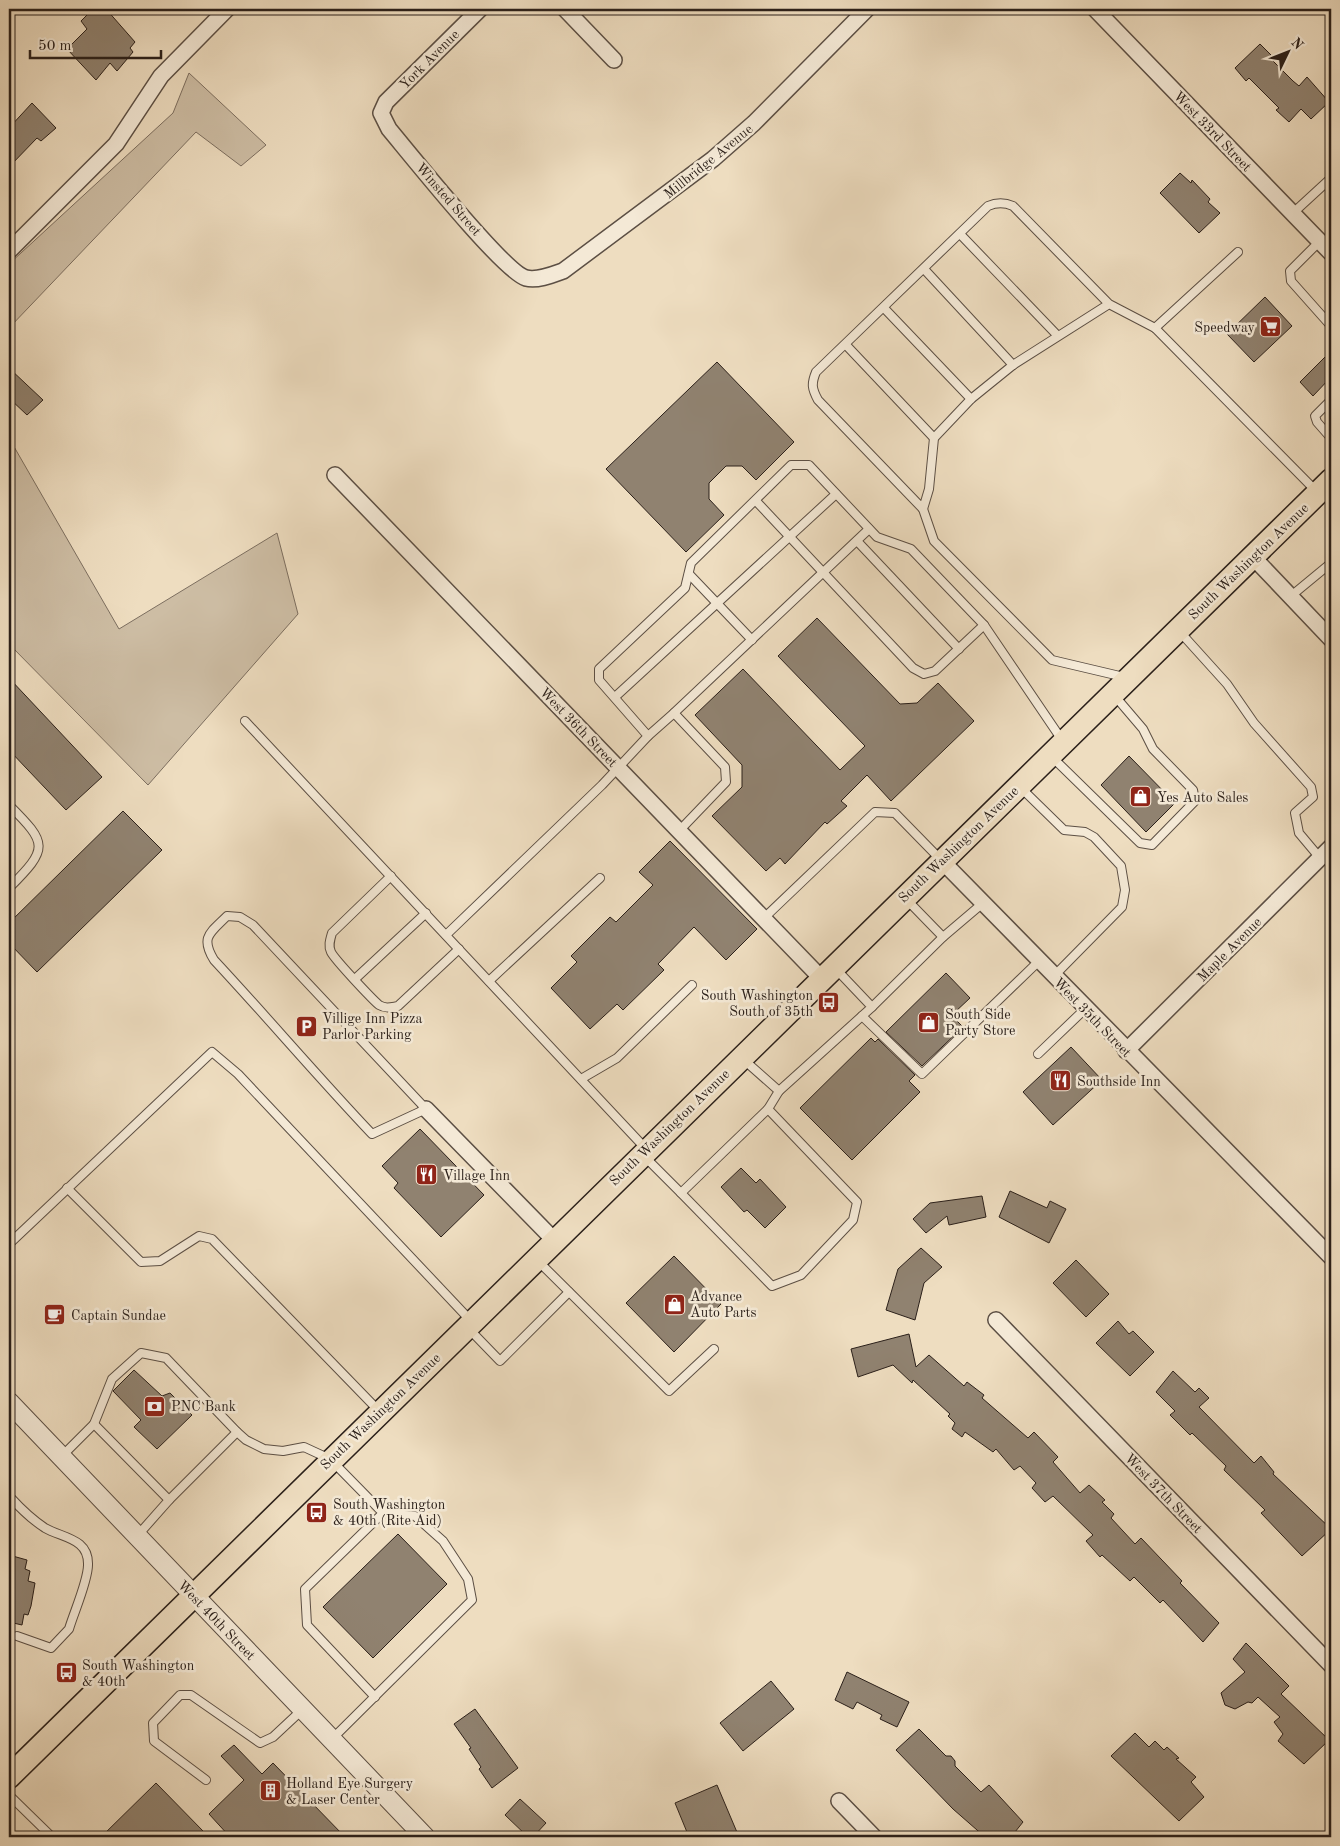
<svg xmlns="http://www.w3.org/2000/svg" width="1340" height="1846" viewBox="0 0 1340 1846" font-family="'Old Standard TT',serif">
  <rect width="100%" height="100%" fill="#eeddc0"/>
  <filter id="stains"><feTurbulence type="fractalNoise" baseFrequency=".004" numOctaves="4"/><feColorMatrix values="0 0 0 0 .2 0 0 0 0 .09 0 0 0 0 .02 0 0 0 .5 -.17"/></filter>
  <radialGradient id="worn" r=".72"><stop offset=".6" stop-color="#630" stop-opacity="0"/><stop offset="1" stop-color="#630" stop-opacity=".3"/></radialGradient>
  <g fill="#cdbda4" stroke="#7c6e5f">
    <polygon points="189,73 266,145 241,166 196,132 9,328 9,264 173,113"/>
    <polygon points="9,438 119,629 277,533 298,614 148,785 9,644"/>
  </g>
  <g fill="#908270" stroke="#2b201a">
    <polygon points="93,9 106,9 135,42 130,48 133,52 117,71 110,63 96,80 67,49 87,29 81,21"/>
    <polygon points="1260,44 1271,55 1269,57 1293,81 1299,86 1307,77 1329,102 1311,119 1301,109 1289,122 1276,110 1279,108 1249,78 1246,81 1235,68"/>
    <polygon points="32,103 56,128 41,141 37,138 9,167 9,128"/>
    <polygon points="1180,173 1191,183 1192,180 1210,199 1208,202 1220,213 1199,233 1160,193"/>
    <polygon points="1265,297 1292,326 1254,362 1227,334"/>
    <polygon points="1331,351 1331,377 1313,396 1300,382"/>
    <polygon points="717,362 794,442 756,480 742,466 726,466 709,483 709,499 724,515 686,552 606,469"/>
    <polygon points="9,368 43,400 27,415 9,398"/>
    <polygon points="817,618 900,704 917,703 938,683 974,721 891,801 867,775 841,801 847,806 827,824 825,822 785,864 780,858 766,871 712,816 742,787 742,765 695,715 743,669 840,770 865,746 778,656"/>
    <polygon points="9,678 102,777 66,810 9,750"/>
    <polygon points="1129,756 1175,803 1146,832 1101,785"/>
    <polygon points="123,811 162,850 37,972 9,943 9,923"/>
    <polygon points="670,841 757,929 726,960 694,927 658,964 664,970 623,1010 617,1004 590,1029 551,988 577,962 571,956 610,917 616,922 653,885 639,872"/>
    <polygon points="946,973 970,998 954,1013 959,1017 956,1020 963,1027 922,1066 886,1032"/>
    <polygon points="871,1038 875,1042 878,1039 915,1075 909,1081 920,1092 852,1160 800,1108"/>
    <polygon points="1071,1047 1102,1080 1053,1125 1023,1092"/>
    <polygon points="420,1129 484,1195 441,1237 394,1188 398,1183 382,1166"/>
    <polygon points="741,1168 756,1183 760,1179 786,1207 765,1228 747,1210 744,1212 721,1187"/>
    <polygon points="1010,1191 1047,1208 1050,1201 1066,1209 1049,1243 999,1217"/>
    <polygon points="982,1196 986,1217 949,1225 947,1216 926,1233 913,1219 930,1203"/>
    <polygon points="921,1248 942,1267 924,1283 915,1320 886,1310 898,1269"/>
    <polygon points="674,1256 721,1304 674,1352 626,1303"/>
    <polygon points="1076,1260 1109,1294 1086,1317 1053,1283"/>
    <polygon points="1118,1321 1129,1334 1133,1331 1154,1352 1130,1376 1096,1343"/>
    <polygon points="909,1334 916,1367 929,1355 964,1386 967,1382 984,1395 982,1398 1028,1438 1034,1432 1058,1457 1053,1462 1080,1493 1089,1485 1105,1500 1102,1502 1114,1514 1111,1518 1135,1544 1141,1538 1182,1581 1180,1583 1219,1623 1203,1642 1163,1600 1160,1603 1134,1577 1130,1581 1102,1555 1100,1557 1086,1541 1093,1535 1053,1496 1045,1502 1032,1488 1036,1483 1020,1466 1014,1470 996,1449 993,1452 965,1432 962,1437 952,1429 955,1423 948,1416 950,1414 913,1380 912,1383 893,1365 858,1377 851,1349"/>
    <polygon points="134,1370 162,1396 170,1393 192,1415 157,1449 134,1427 141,1420 113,1391"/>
    <polygon points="1173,1371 1195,1392 1199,1388 1209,1398 1199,1407 1254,1463 1261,1456 1274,1472 1273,1474 1331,1529 1302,1556 1261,1513 1265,1510 1224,1470 1226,1466 1192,1433 1190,1435 1170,1415 1175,1411 1156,1392"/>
    <polygon points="398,1534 447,1584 373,1658 323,1607"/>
    <polygon points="9,1555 27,1560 25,1569 30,1571 28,1581 35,1583 31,1606 28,1615 24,1614 22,1625 9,1622"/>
    <polygon points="1246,1643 1289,1686 1281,1694 1329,1740 1304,1764 1278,1741 1283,1734 1274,1722 1280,1717 1258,1697 1252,1703 1248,1702 1235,1709 1225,1705 1221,1693 1245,1672 1233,1659"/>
    <polygon points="847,1672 909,1702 897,1727 880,1719 882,1715 857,1702 853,1709 835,1700"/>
    <polygon points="771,1681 794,1709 743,1751 720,1723"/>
    <polygon points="475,1709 518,1768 492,1788 479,1769 481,1767 469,1749 471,1748 454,1724"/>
    <polygon points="919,1729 946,1756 951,1756 955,1761 955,1766 981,1792 989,1785 1023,1822 1011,1837 985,1837 953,1809 896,1750"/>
    <polygon points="1135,1733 1149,1747 1155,1741 1164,1750 1167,1747 1179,1758 1176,1759 1196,1777 1191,1782 1204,1797 1179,1821 1111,1756"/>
    <polygon points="234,1745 262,1774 273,1763 345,1837 230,1837 209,1814 244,1780 221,1756"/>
    <polygon points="156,1783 203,1831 197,1837 101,1837"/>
    <polygon points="717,1785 739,1837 689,1837 675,1803"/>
    <polygon points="520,1799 546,1823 533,1837 528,1837 505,1815"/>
  </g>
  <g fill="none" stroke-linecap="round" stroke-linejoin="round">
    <defs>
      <g id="service">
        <polyline points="1293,213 1330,179 1331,165"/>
        <polyline points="960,234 1057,335"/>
        <polyline points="1320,241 1290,271 1291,281 1331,326"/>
        <polyline points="924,269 1013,365"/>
        <path d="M1109,304L1013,365L971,399L934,438L929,489L923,509L818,400C812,389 811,384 816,372L988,206C997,202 1004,202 1013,206L1109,304L1155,328L1316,491"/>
        <polyline points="884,308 971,399"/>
        <polyline points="1155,328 1238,252"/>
        <polyline points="846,345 934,438"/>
        <polyline points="1331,400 1315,416 1317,422 1331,438"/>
        <polyline points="756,501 913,668 924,674 935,671 984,625"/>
        <polyline points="923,509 934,541 1052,660 1124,677"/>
        <polyline points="857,541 959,649"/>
        <polyline points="689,574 752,640"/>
        <polyline points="1291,596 1331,563"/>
        <polyline points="1180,632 1227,684 1254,723 1311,787 1313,797 1295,813 1299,833 1320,858"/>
        <polyline points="615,697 836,494"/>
        <polyline points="674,713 869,529"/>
        <polyline points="245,721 646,1149"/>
        <polyline points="648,736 674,713 725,767 726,782 679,831"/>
        <polyline points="1051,756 1140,843 1152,845 1195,801 1193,790 1153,749 1143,729 1114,695"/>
        <polyline points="1020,787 1064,830 1085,832 1094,837 1121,866 1125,890 1122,907 1054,976"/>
        <path d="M9,805C48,844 49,848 9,888"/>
        <path d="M391,876L332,933C330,940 328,946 331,952C335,960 372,999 379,1005C386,1009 391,1007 398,1006L459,949"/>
        <polyline points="907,900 943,937"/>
        <path d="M227,916L240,917L253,925L426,1109L372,1134C318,1077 268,1018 214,960C200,937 210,933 227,916Z"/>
        <polyline points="764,918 875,812 895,813 940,859"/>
        <polyline points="446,935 602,785 648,736 599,680 599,669 685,588 691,563 791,465 809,465 877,537 911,549 984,625 1062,740"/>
        <polyline points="355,979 426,913"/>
        <polyline points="489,981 600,878"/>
        <polyline points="872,1007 943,937 983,903"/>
        <polyline points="862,1016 922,1074 1039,961"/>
        <polyline points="1038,1054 1085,1009"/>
        <polyline points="581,1079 617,1058 692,985"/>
        <polyline points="779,1091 872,1007 835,968"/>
        <polyline points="645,1157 681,1193 768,1109 779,1091 744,1060"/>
        <polyline points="67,1188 141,1262 160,1261 199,1236 212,1239 379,1411"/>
        <polyline points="681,1193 772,1286 801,1275 853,1220 857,1202 768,1109"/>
        <polyline points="9,1244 212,1052 238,1074 471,1321"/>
        <polyline points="538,1261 669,1391 714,1349"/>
        <polyline points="469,1329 500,1361 569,1292"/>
        <polyline points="94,1424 112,1379 141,1353 166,1358 237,1432"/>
        <polyline points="61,1457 94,1424 169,1500 138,1535"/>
        <path d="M10,1497C21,1509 31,1519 45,1528C62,1538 89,1538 88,1565C88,1581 74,1612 69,1629L51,1648L17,1636"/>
        <polyline points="169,1500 237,1432 246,1440 264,1449 283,1451 304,1447 330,1459 383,1513 415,1516 443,1541 468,1579 472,1600 331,1740"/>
        <polyline points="375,1697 307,1625 305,1589 383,1513"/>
        <polyline points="206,1780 154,1741 153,1723 180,1695 191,1695 260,1743 273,1737 303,1709"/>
        <polyline points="9,1795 52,1837"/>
        <polyline points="405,1837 416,1828"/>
      </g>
      <g id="minor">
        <path d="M480,9L386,102L381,113L389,129C410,154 504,272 526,278C537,281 552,275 563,271L713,159L754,123L867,9"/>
        <polyline points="565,9 614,60"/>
        <polyline points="1095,9 1331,253"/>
        <polyline points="9,251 116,144 161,76 227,9"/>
        <polyline points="335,475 822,979"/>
        <polyline points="1253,557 1331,639"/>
        <polyline points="941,860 1331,1257"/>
        <polyline points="1126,1051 1331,847"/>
        <polyline points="426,1109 554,1240"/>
        <polyline points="996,1320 1331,1665"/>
        <polyline points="839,1801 874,1837"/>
      </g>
      <polyline id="tertiary" points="9,1402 425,1837"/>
      <polyline id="primary" points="9,1777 1331,480"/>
    </defs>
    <use href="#service" stroke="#5c4f44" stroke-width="10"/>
    <use href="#minor" stroke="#5c4f44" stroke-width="18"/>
    <use href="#tertiary" stroke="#5c4f44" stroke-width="21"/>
    <use href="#primary" stroke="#2b201a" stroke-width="25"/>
    <use href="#service" stroke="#f4e9d6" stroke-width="8"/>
    <use href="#minor" stroke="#f4e9d6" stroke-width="15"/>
    <use href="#tertiary" stroke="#f4e9d6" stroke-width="19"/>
    <use href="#primary" stroke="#eeddc0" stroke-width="22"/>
  </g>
  <defs>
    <symbol id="supermarket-square" viewBox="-11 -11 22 22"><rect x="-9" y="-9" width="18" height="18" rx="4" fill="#8f2418" stroke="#f4e9d6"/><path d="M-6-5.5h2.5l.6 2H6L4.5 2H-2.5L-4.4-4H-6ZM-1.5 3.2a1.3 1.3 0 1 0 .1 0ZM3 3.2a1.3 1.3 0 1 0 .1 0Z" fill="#fff"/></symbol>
    <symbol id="shop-square" viewBox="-11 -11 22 22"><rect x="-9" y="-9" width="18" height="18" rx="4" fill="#8f2418" stroke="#f4e9d6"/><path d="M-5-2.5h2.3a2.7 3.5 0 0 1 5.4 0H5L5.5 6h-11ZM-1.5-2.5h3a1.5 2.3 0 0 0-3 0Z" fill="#fff"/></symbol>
    <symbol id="bus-square" viewBox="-11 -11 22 22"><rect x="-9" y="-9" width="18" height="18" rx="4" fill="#8f2418" stroke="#f4e9d6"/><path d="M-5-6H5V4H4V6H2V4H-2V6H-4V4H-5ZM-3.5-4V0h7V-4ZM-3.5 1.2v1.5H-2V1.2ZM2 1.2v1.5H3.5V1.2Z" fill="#fff"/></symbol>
    <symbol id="parking-square" viewBox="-11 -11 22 22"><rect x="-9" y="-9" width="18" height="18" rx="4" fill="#8f2418" stroke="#f4e9d6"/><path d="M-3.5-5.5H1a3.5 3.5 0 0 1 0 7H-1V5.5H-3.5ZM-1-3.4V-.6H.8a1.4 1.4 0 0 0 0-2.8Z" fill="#fff"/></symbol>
    <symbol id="restaurant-square" viewBox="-11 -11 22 22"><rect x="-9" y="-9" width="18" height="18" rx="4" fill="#8f2418" stroke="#f4e9d6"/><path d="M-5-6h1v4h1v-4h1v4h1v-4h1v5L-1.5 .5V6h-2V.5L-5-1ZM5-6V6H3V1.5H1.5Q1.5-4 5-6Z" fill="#fff"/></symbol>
    <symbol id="cafe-square" viewBox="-11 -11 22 22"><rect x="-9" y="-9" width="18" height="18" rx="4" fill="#8f2418" stroke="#f4e9d6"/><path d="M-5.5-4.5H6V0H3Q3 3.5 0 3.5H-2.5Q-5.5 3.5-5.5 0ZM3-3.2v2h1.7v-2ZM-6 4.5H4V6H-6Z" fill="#fff"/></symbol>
    <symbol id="bank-square" viewBox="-11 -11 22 22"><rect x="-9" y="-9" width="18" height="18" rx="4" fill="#8f2418" stroke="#f4e9d6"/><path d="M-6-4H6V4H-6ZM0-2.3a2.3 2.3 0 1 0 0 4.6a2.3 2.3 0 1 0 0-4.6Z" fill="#fff"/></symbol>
    <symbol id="building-square" viewBox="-11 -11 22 22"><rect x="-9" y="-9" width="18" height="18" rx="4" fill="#8f2418" stroke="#f4e9d6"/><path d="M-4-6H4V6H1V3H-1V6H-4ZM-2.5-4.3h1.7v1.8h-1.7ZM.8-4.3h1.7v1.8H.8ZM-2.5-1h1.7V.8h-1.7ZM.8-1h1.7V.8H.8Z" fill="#fff"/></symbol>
  </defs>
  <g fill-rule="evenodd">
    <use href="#supermarket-square" x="1258" y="314" width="25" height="25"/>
    <use href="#shop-square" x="1128" y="784" width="25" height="25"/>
    <use href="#bus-square" x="816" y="990" width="25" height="25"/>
    <use href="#shop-square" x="916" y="1010" width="25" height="25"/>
    <use href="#parking-square" x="294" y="1014" width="25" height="25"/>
    <use href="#restaurant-square" x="1048" y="1068" width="25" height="25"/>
    <use href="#restaurant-square" x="414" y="1162" width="25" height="25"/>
    <use href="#shop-square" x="662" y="1292" width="25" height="25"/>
    <use href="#cafe-square" x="42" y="1302" width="25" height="25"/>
    <use href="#bank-square" x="142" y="1394" width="25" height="25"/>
    <use href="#bus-square" x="304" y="1500" width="25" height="25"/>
    <use href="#bus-square" x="54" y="1660" width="25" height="25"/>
    <use href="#building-square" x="258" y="1778" width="25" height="25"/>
  </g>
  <g text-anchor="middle" stroke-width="5" stroke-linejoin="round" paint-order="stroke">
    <g font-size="14" fill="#2b201a" stroke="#f4e9d6">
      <text transform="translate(429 59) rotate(-45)" y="5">York Avenue</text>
      <text transform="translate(1213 131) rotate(46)" y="5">West 33rd Street</text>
      <text transform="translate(708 161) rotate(-39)" y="5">Millbridge Avenue</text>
      <text transform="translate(449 199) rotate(49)" y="5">Winsted Street</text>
      <text transform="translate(1248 561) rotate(-44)" y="5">South Washington Avenue</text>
      <text transform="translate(579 727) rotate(46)" y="5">West 36th Street</text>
      <text transform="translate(958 844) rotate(-44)" y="5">South Washington Avenue</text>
      <text transform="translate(1229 949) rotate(-45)" y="5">Maple Avenue</text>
      <text transform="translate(1093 1017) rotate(46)" y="5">West 35th Street</text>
      <text transform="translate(669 1127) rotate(-44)" y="5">South Washington Avenue</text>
      <text transform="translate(380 1411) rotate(-44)" y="5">South Washington Avenue</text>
      <text transform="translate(1164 1493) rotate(46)" y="5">West 37th Street</text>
      <text transform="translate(217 1620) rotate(46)" y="5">West 40th Street</text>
    </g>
    <g font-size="14" fill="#2b201a" stroke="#f4e9d6" text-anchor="start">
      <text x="1255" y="332" text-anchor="end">Speedway</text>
      <text x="1157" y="802">Yes Auto Sales</text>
      <text x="813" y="1000" text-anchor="end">South Washington<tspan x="813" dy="16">South of 35th</tspan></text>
      <text x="945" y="1019">South Side<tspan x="945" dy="16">Party Store</tspan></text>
      <text x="322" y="1023">Villige Inn Pizza<tspan x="322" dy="16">Parlor Parking</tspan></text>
      <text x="1077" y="1086">Southside Inn</text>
      <text x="443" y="1180">Village Inn</text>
      <text x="690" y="1301">Advance<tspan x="690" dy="16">Auto Parts</tspan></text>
      <text x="71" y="1320">Captain Sundae</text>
      <text x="171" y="1411">PNC Bank</text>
      <text x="333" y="1509">South Washington<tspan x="333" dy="16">&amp; 40th (Rite Aid)</tspan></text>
      <text x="82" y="1670">South Washington<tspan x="82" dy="16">&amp; 40th</tspan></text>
      <text x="286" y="1788">Holland Eye Surgery<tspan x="286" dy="16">&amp; Laser Center</tspan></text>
    </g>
  </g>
  <rect width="1340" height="1846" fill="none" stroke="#eeddc0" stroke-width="30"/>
  <rect x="10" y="10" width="1320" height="1826" fill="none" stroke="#2b201a" stroke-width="2.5"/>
  <rect x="15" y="15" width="1310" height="1816" fill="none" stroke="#2b201a"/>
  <g transform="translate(1288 52) rotate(47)" stroke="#f4e9d6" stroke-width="4" paint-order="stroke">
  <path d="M0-4L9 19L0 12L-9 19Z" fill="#2b201a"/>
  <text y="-8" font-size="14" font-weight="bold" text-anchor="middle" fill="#2b201a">N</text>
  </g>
  <path d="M30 50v8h131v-8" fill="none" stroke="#2b201a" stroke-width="2.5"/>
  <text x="38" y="50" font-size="15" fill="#2b201a" stroke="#f4e9d6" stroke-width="4" paint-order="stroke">50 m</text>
  <rect width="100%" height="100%" filter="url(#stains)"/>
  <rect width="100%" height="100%" fill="url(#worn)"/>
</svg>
